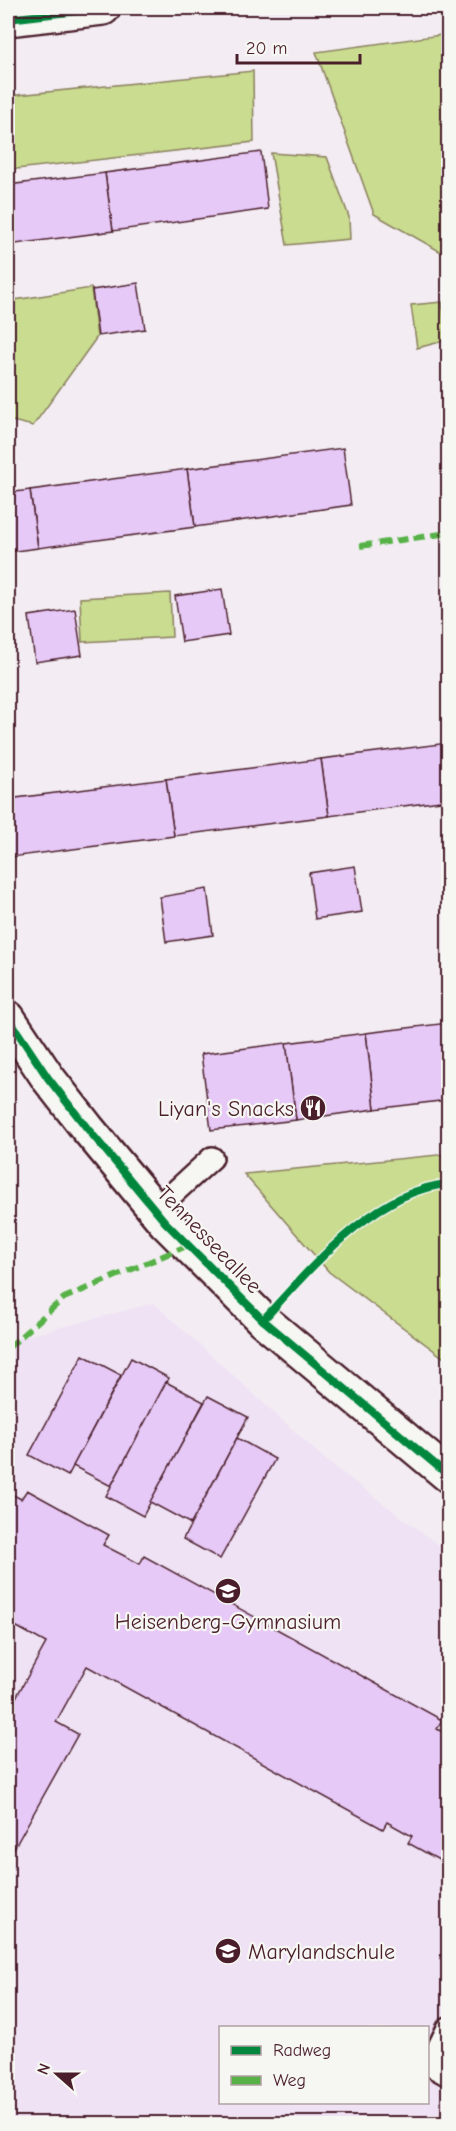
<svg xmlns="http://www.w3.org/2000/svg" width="456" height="2131" viewBox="0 0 456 2131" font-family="'Comic Neue',sans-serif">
  <rect width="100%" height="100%" fill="#f3edf3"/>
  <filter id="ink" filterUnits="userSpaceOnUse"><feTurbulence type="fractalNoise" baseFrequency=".0167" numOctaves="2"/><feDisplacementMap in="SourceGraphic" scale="12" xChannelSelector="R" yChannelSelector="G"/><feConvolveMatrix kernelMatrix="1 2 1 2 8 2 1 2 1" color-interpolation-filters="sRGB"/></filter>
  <g filter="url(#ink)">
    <path fill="#efe2f4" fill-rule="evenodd" d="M154,1303L328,1462L448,1552V2123L8,2124V1341ZM220,2028H428V2102H220Z"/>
    <g fill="#c9dc90" stroke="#8a7e5e" stroke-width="1.5">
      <polygon points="448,34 448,256 374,214 316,52"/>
      <polygon points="253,71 254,142 8,170 8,96"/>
      <polygon points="271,153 327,157 349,217 350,239 287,245"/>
      <polygon points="91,288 97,337 33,426 8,420 8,301"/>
      <polygon points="442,302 448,340 417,348 411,305"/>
      <polygon points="170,593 172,637 82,642 80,598"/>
      <polygon points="448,1154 448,1361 329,1272 244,1174"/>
    </g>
    <g fill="#e7c9f7" stroke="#4a1f2b" stroke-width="1.5">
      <polygon points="261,152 268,209 113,231 105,173"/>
      <polygon points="105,173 113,231 8,245 8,185"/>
      <polygon points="138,283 145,329 98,336 92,290"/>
      <polygon points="343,448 351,505 195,527 187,469"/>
      <polygon points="187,469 195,527 38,548 30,490"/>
      <polygon points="30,490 38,548 8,552 8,493"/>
      <polygon points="222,589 229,635 182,642 175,596"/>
      <polygon points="75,609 82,655 35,662 29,616"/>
      <polygon points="448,743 448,800 329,816 321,759"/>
      <polygon points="321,759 329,816 174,836 166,779"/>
      <polygon points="166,779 174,836 11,857 8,824 8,799"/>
      <polygon points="355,866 362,912 315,919 309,873"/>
      <polygon points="207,889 213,935 166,942 160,897"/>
      <polygon points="448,1023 448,1100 375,1109 366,1033"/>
      <polygon points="366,1033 375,1109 296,1120 286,1043"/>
      <polygon points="286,1043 296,1120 211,1130 201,1054"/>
      <polygon points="83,1355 121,1375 68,1476 29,1455"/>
      <polygon points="131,1358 169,1378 111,1486 73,1466"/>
      <polygon points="166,1382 204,1402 143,1516 106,1496"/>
      <polygon points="208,1396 248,1417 191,1524 150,1502"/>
      <polygon points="237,1438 275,1459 220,1559 183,1539"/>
      <polygon points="27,1490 109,1535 103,1545 140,1564 144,1556 442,1720 437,1729 448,1735 448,1865 408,1843 412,1836 387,1822 383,1829 87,1666 56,1722 78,1734 12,1852 8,1849 8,1712 46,1643 8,1622 8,1492 21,1499"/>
    </g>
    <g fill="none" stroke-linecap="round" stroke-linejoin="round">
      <defs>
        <g id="lane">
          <polyline points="155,1210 212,1158"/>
          <polyline points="448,2028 430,2065 448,2075"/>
        </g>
        <g id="street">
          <polyline points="8,19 103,8"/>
          <polyline points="8,1018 48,1078 87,1128 165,1222 263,1320 448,1475"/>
        </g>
      </defs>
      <use href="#lane" stroke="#4a1f2b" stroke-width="26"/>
      <use href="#street" stroke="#4a1f2b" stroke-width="38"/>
      <use href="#lane" stroke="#f6f6f2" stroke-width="21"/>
      <use href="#street" stroke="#f6f6f2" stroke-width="33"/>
      <g stroke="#57b146" stroke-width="6" stroke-dasharray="12 6" stroke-linecap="butt">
        <polyline points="360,546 448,533"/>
        <polyline points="8,1348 64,1298 189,1245"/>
        <polyline points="441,1667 448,1673"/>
      </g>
      <defs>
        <g id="cycleway">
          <polyline points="8,19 103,8"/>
          <polyline points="8,1018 48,1078 87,1128 165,1222 263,1320 448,1475"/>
          <path d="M263,1320C310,1269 375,1190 448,1184"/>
        </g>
      </defs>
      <use href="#cycleway" stroke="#f6f6f2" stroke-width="11"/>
      <use href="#cycleway" stroke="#00873e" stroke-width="8"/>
    </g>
  </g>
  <defs>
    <symbol id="restaurant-disc" viewBox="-11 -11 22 22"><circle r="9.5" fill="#4a1f2b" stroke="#f6f6f2"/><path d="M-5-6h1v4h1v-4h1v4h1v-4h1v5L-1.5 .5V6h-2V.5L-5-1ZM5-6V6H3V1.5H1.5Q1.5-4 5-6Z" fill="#fff"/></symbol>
    <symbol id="school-disc" viewBox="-11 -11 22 22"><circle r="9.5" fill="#4a1f2b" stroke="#f6f6f2"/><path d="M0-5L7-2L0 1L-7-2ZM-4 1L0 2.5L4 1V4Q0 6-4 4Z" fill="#fff"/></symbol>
  </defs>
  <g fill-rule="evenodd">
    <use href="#restaurant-disc" x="298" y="1093" width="30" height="30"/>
    <use href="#school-disc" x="213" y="1576" width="30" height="30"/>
    <use href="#school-disc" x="213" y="1936" width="30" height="30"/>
  </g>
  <g text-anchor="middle" stroke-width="4.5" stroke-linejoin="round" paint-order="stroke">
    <g font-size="22" fill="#4a1f2b" stroke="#f6f6f2" text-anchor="end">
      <text x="294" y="1116">Liyan's Snacks</text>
      <text x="228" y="1629" text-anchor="middle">Heisenberg-Gymnasium</text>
      <text x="248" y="1959" text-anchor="start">Marylandschule</text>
    </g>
    <g font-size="22" fill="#4a1f2b" stroke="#f6f6f2">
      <text transform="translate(210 1239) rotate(46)" y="8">Tennesseeallee</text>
    </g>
  </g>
  <rect width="456" height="2131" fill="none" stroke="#f6f6f2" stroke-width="30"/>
  <rect x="15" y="15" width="426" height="2101" fill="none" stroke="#4a1f2b" stroke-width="2" filter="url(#ink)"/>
  <rect x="219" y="2026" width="210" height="78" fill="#f6f6f2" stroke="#b1a0a2" stroke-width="1.5"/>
  <rect x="231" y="2046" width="30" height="9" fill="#00873e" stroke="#b1a0a2" stroke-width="1.5"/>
  <text x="273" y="2056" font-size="18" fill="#4a1f2b">Radweg</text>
  <rect x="231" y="2076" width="30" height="9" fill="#57b146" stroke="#b1a0a2" stroke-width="1.5"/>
  <text x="273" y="2086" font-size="18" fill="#4a1f2b">Weg</text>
  <g transform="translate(57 2074) rotate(291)" stroke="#f6f6f2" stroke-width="4.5" paint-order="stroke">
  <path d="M0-4.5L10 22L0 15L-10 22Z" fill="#4a1f2b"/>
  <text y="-9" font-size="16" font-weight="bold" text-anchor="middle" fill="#4a1f2b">N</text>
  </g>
  <path d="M237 54v9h123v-9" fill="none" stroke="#4a1f2b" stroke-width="3"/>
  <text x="246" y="54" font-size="18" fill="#4a1f2b" stroke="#f6f6f2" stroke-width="4.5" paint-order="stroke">20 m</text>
</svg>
